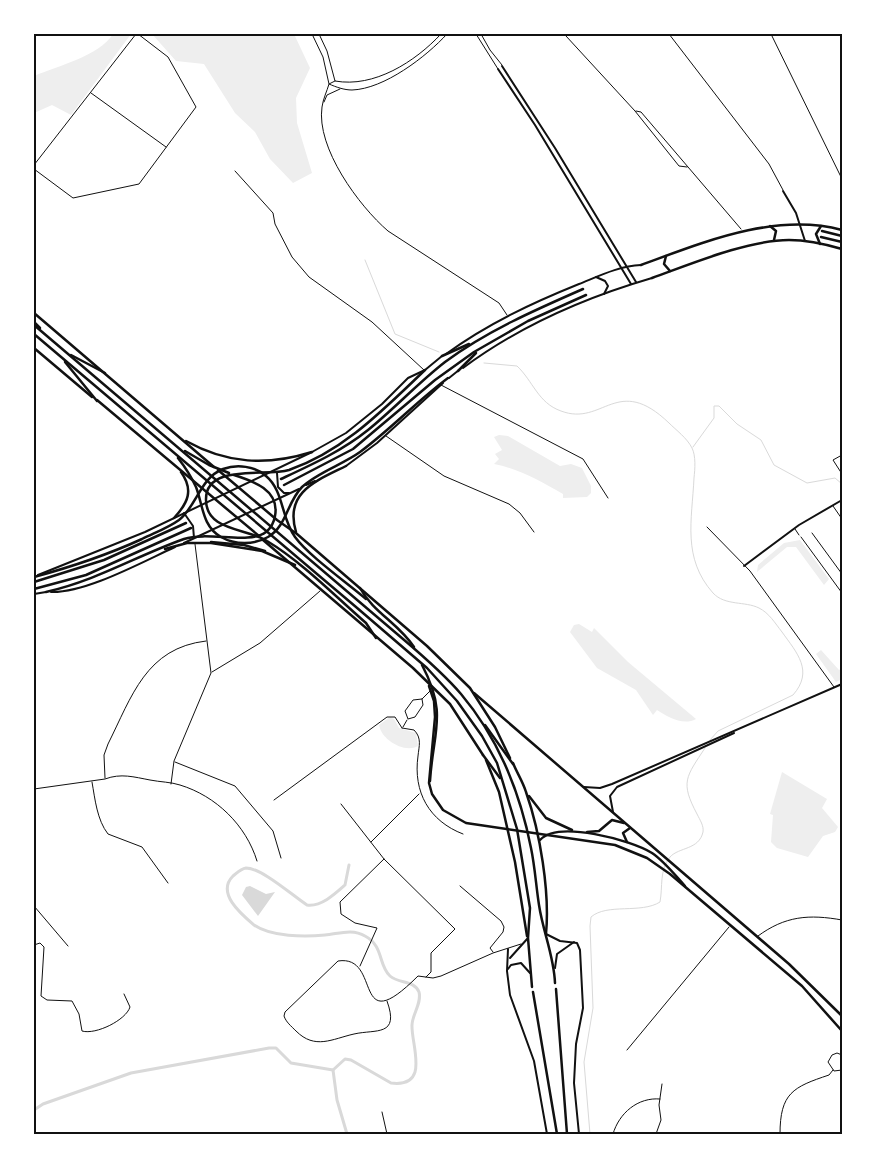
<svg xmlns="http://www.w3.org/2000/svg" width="876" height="1168" viewBox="0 0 876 1168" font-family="'Sofia Sans Condensed',sans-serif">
  <rect width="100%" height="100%" fill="#fff"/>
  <g fill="#eee">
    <path d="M113,34H131L71,115L52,105L34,113V76C58,66 99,56 113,34Z"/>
    <polygon points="152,34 294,34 310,68 296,98 297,123 312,173 293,183 270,159 255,132 235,113 204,64 176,61"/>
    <path d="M499,435L508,436L560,466L571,464L582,468L591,486V493L587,497L563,498V494C540,481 520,469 494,464L499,459L495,454L502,450L494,437Z"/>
    <polygon points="800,540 829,579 824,585 796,547 787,547 757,572 758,565 784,543"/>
    <path d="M579,624L592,632L594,628L628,662L696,719C683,726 668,717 657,710L653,715L636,690L597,668L570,632L574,625Z"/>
    <polygon points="821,650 839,670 842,668 842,679 836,682 816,654"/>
    <path d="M390,717L394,719L399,728L416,733L418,746C404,754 381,739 379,725Z"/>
    <polygon points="782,772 827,799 822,808 838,827 835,832 823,836 808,857 777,848 771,842 773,815 770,814"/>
  </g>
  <polygon fill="#d9d9d9" points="250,886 266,894 275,892 258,916 242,895 246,887"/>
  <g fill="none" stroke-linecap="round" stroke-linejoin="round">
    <g stroke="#d9d9d9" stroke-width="1">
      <polyline points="365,260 395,334 439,352"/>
      <path d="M484,363L517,366C533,381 538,403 561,411C603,427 617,373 669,423C676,430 687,438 692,448C696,456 695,469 694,478C692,520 682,558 713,593C725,606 745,601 759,608C769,613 775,623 782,632C797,653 814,671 793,695L718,731L710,740"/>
      <polyline points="693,447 714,418 714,406 719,406 737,424 761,440 774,465 807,483 835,478 842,484"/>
      <path d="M590,1134L584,1062L593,1008L590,926L591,917C607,903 641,914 660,902C663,886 659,871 670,857C679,847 699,850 703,832C704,826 700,820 697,814C680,782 686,777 705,748"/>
    </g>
    <g stroke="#d9d9d9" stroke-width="3">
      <polyline points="34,1110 43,1104 131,1073 269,1048 276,1048 291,1063 333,1070"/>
      <path d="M347,1134L337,1100L333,1070L345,1059L351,1060L391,1083C431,1088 411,1045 412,1025C412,1015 422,1003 419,992C414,980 399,984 390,976C378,965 384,946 365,936C352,928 338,934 325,935C305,937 271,937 254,925C241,914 216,893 233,876C237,873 240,869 246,868C262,868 293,896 307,905C321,907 335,894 345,885L349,865"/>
    </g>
    <g stroke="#111" stroke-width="1">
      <path d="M312,34L323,57L329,84C336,87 344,90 352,90C384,89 426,57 447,34"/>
      <path d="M319,34L327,51L335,81C374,88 415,62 441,34"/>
      <polyline points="476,34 498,69"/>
      <polyline points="481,34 490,50 502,65"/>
      <polyline points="669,34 769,164 783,190"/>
      <polyline points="771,34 842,179"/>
      <polyline points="566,36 635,111 679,166 687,167"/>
      <path d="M335,81L329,84C327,91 323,99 322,107C316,148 359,206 388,231L499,303L507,315"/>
      <polyline points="91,93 166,147"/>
      <polyline points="324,102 327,95 340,89"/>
      <polyline points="636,111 641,112 741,229"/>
      <polyline points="34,165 136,34"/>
      <polyline points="34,169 73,198 139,184 196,107 168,57 138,34"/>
      <polyline points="235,171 273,213 275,224 292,257 309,277 372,322 424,370"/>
      <polyline points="441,385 583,459 608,498"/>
      <polyline points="386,436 444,476 509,504 520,513 534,532"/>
      <polyline points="842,455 833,460 842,474"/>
      <polyline points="833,506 842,519"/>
      <polyline points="707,527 750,571 834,687"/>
      <polyline points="795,529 799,535"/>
      <polyline points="812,533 842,574"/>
      <polyline points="801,537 842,593"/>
      <polyline points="212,672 260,643 320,591"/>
      <polyline points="422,699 423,705 415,717 408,719 405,711 413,700 422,699 431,690"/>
      <polyline points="403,727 407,720"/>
      <path d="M402,728L414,730C422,738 419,746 418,756C413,792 429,821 463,834"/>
      <polyline points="175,762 235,786 273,831 281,858"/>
      <path d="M105,778L104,755L108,744C132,696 146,648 206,641"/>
      <path d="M92,782C95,799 97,820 108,834L142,847L168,883"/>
      <polyline points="171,784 174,761 211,673 195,544"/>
      <path d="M34,789L105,779C121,773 134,777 150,780C160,782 171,782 180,785C216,796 246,825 257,861"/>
      <polyline points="274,800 387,717 395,717 402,728"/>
      <polyline points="341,804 384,859 455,929 431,953 431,972 426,977"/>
      <polyline points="371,842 419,794"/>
      <polyline points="460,886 501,921 504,927 503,932 490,948 493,952"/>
      <polyline points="34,906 68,946"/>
      <path d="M758,936C785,916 809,914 842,920"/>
      <path d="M34,945L40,943L44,947L41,996L47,1000L72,1001L79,1014L82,1031C96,1035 126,1020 130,1007L124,994"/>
      <polyline points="360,966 377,928 355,923 341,914 340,902 384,859"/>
      <path d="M387,1001C400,1037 376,1029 354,1034C332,1039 315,1050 296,1031C291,1026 286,1022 284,1016L285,1012L338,961C383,954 351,1043 418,976L433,978L441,976L493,953L521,944"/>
      <polyline points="627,1050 729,927"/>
      <polyline points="842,1055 837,1053 832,1055 828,1062 834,1071 842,1070"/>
      <polyline points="382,1112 387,1134"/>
      <path d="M613,1134C619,1113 638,1097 660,1099"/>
      <polyline points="656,1134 661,1120 659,1105 662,1084"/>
      <path d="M780,1134C780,1093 793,1087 829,1075L833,1070"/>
    </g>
    <g stroke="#111" stroke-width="2">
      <polyline points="502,66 555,148 636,282"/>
      <polyline points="498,69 535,125 631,284"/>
      <polyline points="783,191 796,213 805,241"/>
      <polyline points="744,566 799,525 842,500"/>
      <polyline points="584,787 600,788 612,784 842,684"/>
      <polyline points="613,812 610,796 617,787 734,733"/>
    </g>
    <g stroke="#111" stroke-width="2">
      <polyline points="596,277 605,281 608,286 604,294"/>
      <path d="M446,354C487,324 532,303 579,284C599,276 619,266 641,265"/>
      <path d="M463,368C518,327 587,297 652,278"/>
      <polyline points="449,378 459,370"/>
      <polyline points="346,466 377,443 443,383"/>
      <polyline points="277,473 278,487 284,493 289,493"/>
      <polyline points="306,485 315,481"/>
      <polyline points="184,513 193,526 194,538"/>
      <polyline points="184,543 299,489"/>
      <polyline points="38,575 145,532 312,452 346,433 382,404 408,378 425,370 442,356"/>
      <path d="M51,592C86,593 142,562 175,547"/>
      <polyline points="34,594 46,592"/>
      <polyline points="546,934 560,941 577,943 580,950 583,1008 576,1044 574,1083 579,1134"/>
      <polyline points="508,949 507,971 510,995 534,1061 547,1134"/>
      <polyline points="510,958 528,938"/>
      <polyline points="555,968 557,954 574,942"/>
      <polyline points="508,969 511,965 521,963 530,973"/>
    </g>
    <g stroke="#111" stroke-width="2.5">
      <polyline points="770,226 776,231 774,240"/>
      <polyline points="820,244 816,234 821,226"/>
      <polyline points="666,256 664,264 670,271"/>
      <path d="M641,265C704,242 775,212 842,230"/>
      <path d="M652,278C691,264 748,240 789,240C807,240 825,244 842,249"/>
      <polyline points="34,313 214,467"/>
      <polyline points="34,348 92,397"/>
      <polyline points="97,400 259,536"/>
      <path d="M186,441C227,464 267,466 312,452"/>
      <polyline points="218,470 277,520 297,534 427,646 470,688 495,727 510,758"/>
      <path d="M174,518C188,503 194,490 181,472"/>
      <path d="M296,532C284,492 316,481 346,466"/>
      <polyline points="263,540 413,668 450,704 483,755"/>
      <polyline points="211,542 244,545 265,551"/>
      <path d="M422,665C448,714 433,731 430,781"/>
      <polyline points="429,686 434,701 435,717 429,783 432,794 443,810 466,823 615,845 647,858 670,874 802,986 842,1031"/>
      <polyline points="474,693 789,964 842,1016"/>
      <polyline points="486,760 499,792 515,862 527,936"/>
      <path d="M513,763C517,773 523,782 526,792C540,832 550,892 546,934"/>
      <polyline points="529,796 546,818 572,830"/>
      <polyline points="587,832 599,831 612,820 624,823"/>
      <path d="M540,840C558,820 631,840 652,853C664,861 675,875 685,886"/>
      <polyline points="627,842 623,833 630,828"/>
    </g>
    <g stroke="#111" stroke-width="2.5">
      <polyline points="822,231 842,236"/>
      <polyline points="821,237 842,242"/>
      <polyline points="34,322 40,328"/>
      <path d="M34,325L403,639C423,656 444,674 461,694C498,738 520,792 531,848C535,867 536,886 539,905C543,932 554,956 555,983"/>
      <polyline points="34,334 356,607 427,668 457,701 482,736 497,763 517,829 530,908 528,938 532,987"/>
      <polyline points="71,355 105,373"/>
      <polyline points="442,356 469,344"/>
      <polyline points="65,362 97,401"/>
      <polyline points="458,371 476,353"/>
      <polyline points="185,451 209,465 229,473"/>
      <path d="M178,458C185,467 191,476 196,487C203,505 202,526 221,537C235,545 254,545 268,537C287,526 287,502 302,487C318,472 342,465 360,452C391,429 417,401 448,378"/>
      <path d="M281,479C311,465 342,451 368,430C394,409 418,383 445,362C487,331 535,310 583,289"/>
      <polyline points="284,485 353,449 435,380 474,352 528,321 586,295"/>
      <polyline points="165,549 187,543 211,543 262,551 295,565"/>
      <path d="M34,577C71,567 107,555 142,539C154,533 168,528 179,520C197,506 200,478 223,469C237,464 255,466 266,476C284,491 281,518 295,537C309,556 346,582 366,599"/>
      <polyline points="34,582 104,560 186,523"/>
      <path d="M360,588C373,612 399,624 414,647"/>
      <polyline points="34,589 86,575 191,528"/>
      <path d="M46,592C98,580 136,556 184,539C209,531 249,545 266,532C271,528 274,522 275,516C280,490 253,481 234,475"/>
      <path d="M376,638L366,623C335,596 302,562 267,541C247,528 206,531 206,500C205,463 265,477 289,470C344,451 384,409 425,370"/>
      <polyline points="485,725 513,764"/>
      <polyline points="483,755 500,778"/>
    </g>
    <g stroke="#111" stroke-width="2.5">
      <polyline points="556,989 567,1134"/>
      <polyline points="533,992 557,1134"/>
    </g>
  </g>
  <rect width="876" height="1168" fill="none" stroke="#ffffff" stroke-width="70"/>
  <rect x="35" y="35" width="806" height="1098" fill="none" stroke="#111" stroke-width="2"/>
</svg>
